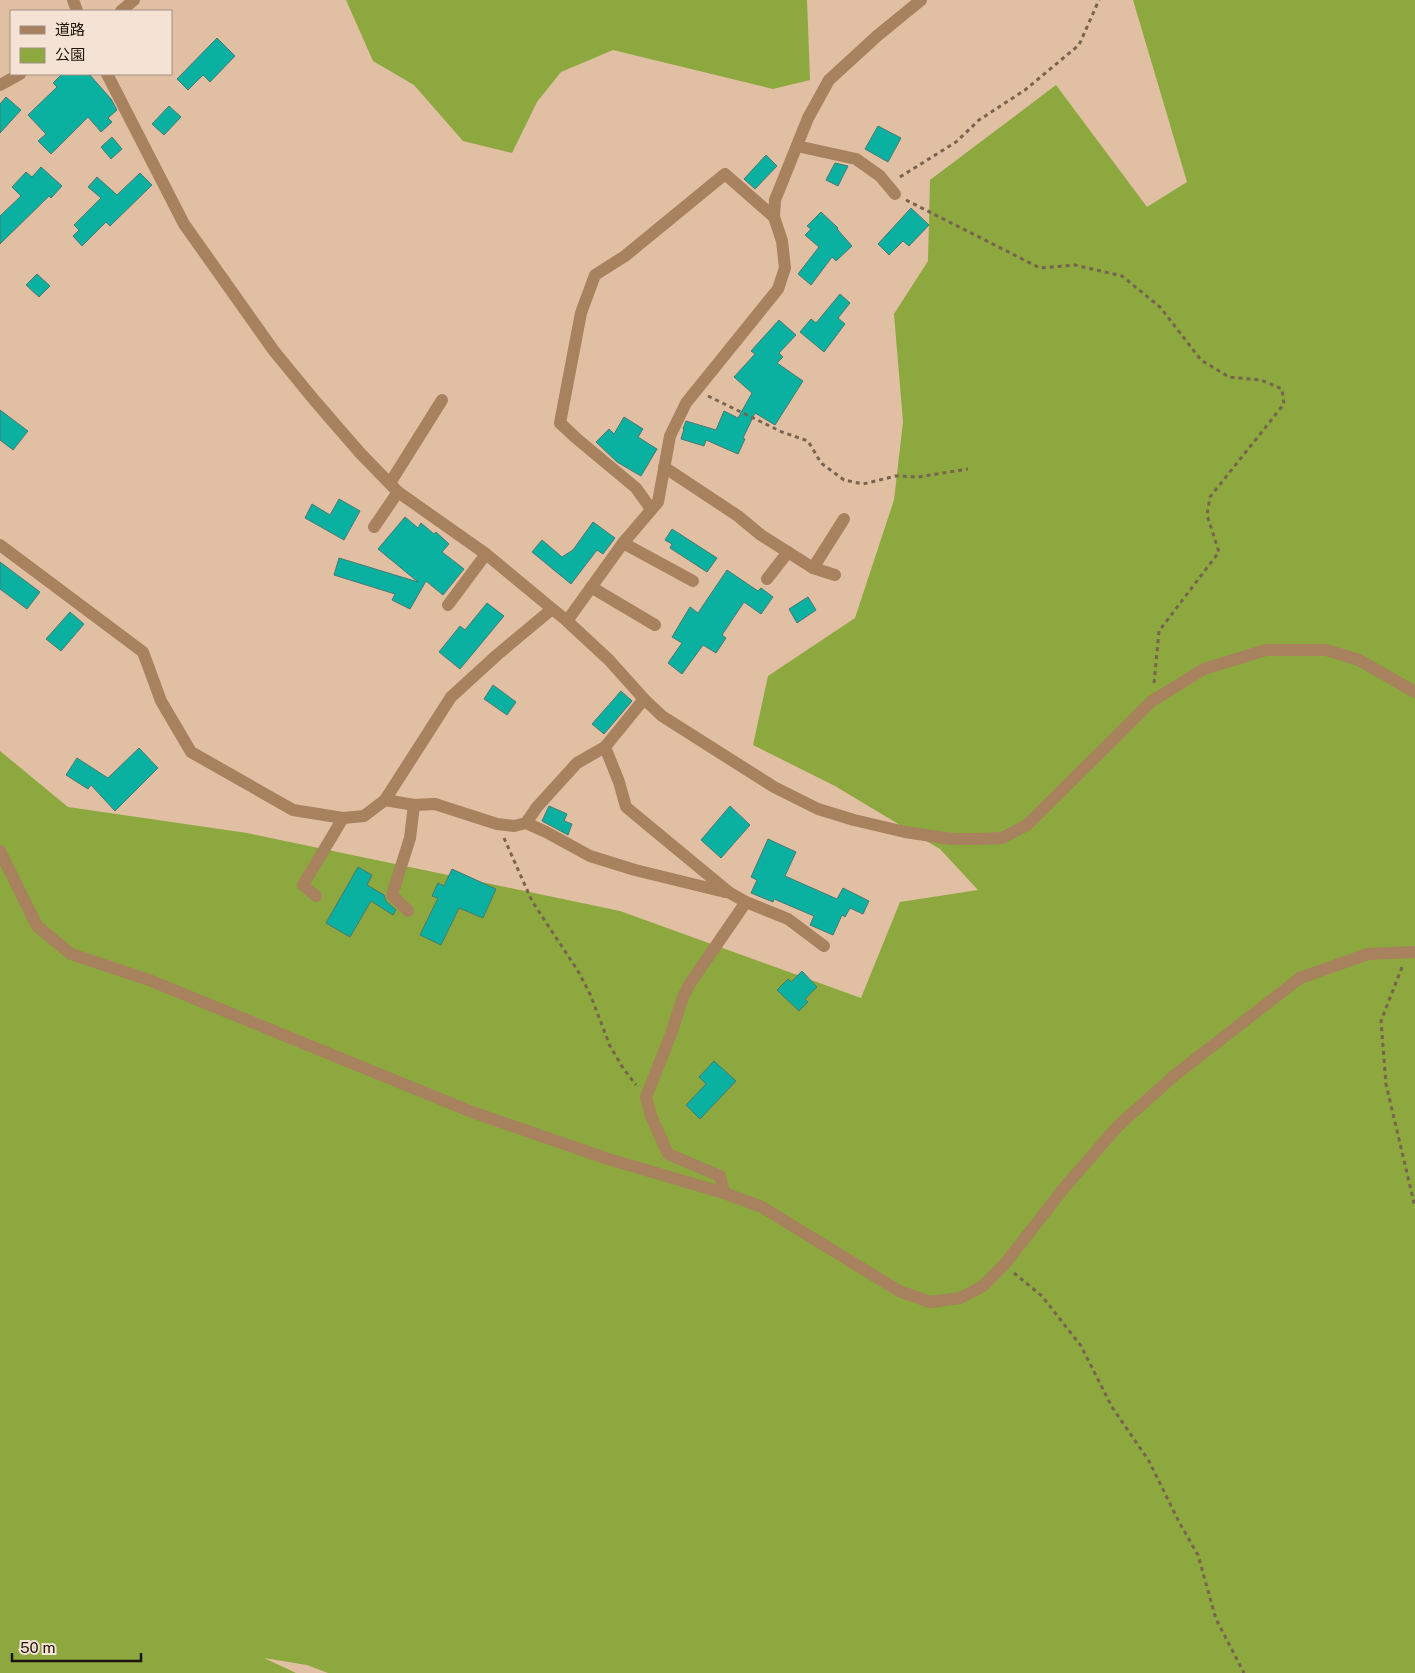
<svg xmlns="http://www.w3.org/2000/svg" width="1415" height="1673" viewBox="0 0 1415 1673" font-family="'Public Sans','Noto Sans JP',sans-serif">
  <rect width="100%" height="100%" fill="#e0bfa3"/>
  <g fill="#8ca83e">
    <polygon points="346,0 807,0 810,80 773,89 613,50 561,72 537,102 512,153 463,141 414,85 373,61"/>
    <polygon points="1133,0 1415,0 1415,1673 328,1673 307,1665 264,1658 296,1673 0,1673 0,751 68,807 247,833 620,911 861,998 900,902 978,890 940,849 835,786 753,745 768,676 855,618 894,500 903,422 894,314 928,261 930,180 1056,85 1147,207 1187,182"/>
  </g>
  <g fill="#0ab1a0" stroke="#4a7971">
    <polygon points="217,38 235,56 210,82 203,75 188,90 177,79"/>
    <polygon points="62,74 89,74 111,99 117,110 108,118 112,122 101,132 88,117 51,154 38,141 46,134 28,115 57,87 53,83"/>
    <polygon points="6,97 21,110 0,133 0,104"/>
    <polygon points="169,106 181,117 164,135 152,124"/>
    <polygon points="878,126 901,138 888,162 865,149"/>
    <polygon points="112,137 122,149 111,159 101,147"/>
    <polygon points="766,155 777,166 755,189 744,179"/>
    <polygon points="835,163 848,166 838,186 826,180"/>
    <polygon points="41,167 62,186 51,198 49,196 0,244 0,216 21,196 12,187 26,172 32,177"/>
    <polygon points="140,173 152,185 110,226 106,222 82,246 73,236 79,230 74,225 101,198 88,187 97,177 117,195"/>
    <polygon points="911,208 929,225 909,246 903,241 889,255 878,244"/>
    <polygon points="821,212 838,228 837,229 852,246 836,261 832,257 811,285 798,274 819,247 805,235 811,229 807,226"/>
    <polygon points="37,274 50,286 39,297 26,285"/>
    <polygon points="840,294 850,303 838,318 845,324 824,352 800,332 811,319 816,323"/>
    <polygon points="779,320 796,335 779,353 783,357 777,363 803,381 775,425 755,413 743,438 745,439 738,454 706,440 704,446 681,439 684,429 683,429 686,421 716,430 724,411 738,418 752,393 734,377 755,354 751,351"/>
    <polygon points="0,410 28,431 13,450 0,440"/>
    <polygon points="624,417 643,429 638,437 657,449 641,476 617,462 596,442 609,429 614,434"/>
    <polygon points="339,499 360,511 344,540 305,518 312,504 330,515"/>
    <polygon points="405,517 418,528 421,523 434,534 436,532 449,544 442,552 464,569 443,595 426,581 410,609 392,600 395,594 334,575 339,558 418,582 378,549"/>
    <polygon points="593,522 615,538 603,554 597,550 571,584 532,552 542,540 562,557 573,550"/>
    <polygon points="672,529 717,558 707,572 670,548 672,544 665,540"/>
    <polygon points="0,562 40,592 27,609 0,589"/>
    <polygon points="727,570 758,591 761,588 773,597 761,614 744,602 722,635 726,638 716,653 703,645 682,674 668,663 682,643 672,637 690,607 698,613"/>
    <polygon points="808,597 816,610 797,623 789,609"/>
    <polygon points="487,603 504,616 460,669 439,652 460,626 465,630"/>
    <polygon points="70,612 84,624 61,651 46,639"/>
    <polygon points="493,685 516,702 507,715 484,699"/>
    <polygon points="621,691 632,701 604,734 592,724"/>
    <polygon points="139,748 158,768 115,811 91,785 88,789 66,775 77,758 108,778"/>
    <polygon points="549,806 567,814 564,821 572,824 568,835 542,821"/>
    <polygon points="730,806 750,825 721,858 701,840"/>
    <polygon points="768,839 796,852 785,876 837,899 843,888 869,901 863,914 850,908 845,917 842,915 833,935 810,925 814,916 774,899 773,902 751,893 757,880 751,877"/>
    <polygon points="358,867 372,875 367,885 384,895 386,901 396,910 393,915 371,901 350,937 326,923"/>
    <polygon points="452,869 496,889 483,918 459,908 441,945 420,935 438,898 432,896 438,883 444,886"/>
    <polygon points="802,971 817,987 805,999 808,1002 799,1011 777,990 788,979 791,982"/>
    <polygon points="714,1061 736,1081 700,1119 686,1105 706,1084 699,1077"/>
  </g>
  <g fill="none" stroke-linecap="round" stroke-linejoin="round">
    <g stroke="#786350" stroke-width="3" stroke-dasharray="4 4" stroke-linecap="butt">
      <polyline points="900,177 956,142 979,120 1025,90 1079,45 1099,0"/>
      <polyline points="906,200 1040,268 1075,265 1122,276 1160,307 1201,360 1229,377 1261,380 1282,389 1284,404 1210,497 1207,515 1219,552 1159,631 1154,683"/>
      <polyline points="708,396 782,432 808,441 821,463 844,480 863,484 896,476 918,477 968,469"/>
      <polyline points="504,838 532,901 578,971 590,994 610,1046 623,1068 636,1085"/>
      <polyline points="1402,967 1381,1021 1386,1084 1415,1207"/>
      <polyline points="1014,1273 1042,1296 1081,1346 1112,1407 1149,1461 1179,1522 1198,1555 1216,1619 1244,1673"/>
    </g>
    <g stroke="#a8815e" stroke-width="12">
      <polyline points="73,0 77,11"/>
      <polyline points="121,11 134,0"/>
      <polyline points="107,74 184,224 274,351 315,401 361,454 398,492 486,554 567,621 609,660 644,699 662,716 774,787 818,809 854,820 905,832 952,839 977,839 1002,838 1027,825 1152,701 1204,669 1266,650 1326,650 1359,660 1415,692"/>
      <polyline points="0,85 20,74"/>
      <polyline points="797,146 856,159 880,176 895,194"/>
      <polyline points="664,467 738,516 761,535 813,568 835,575"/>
      <polyline points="390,483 442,400"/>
      <polyline points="651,509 636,488 576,438 560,423 581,313 595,275 625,256 725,174 774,217"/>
      <polyline points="374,527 398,492"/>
      <polyline points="623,543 693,581"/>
      <polyline points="0,545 143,652 161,701 191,752 293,810 343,818 364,816 385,800 451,697 497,655 552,609"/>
      <polyline points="813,568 844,519"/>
      <polyline points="767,579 788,552"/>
      <polyline points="591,587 655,625"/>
      <polyline points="448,605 486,554"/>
      <polyline points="567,621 623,543 658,502 670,436 686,403 778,289 785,268 782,241 774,217 775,200 808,118 829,80 877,36 921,0"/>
      <polyline points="644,699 605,747 619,782 626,807 730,893 746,902 788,919 824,946"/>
      <polyline points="385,800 414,805 435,804 497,824 514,826 526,823 546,832 590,856 635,870 725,892"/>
      <polyline points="526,823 537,807 577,763 605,747"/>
      <polyline points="0,851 37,926 71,954 149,980 472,1112 608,1159 724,1193 762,1207 899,1291 930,1302 960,1298 983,1286 1004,1265 1064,1188 1118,1126 1175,1075 1300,978 1368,954 1415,952"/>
      <polyline points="316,896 303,885 343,818"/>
      <polyline points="408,911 392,895 410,838 414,805"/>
      <polyline points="724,1193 720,1176 668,1154 651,1116 646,1097 671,1034 683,997 689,985 746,902"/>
    </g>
  </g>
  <rect x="10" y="10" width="162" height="65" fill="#f4e3d4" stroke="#9f9083"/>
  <rect x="20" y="26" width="25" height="8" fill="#a8815e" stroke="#9f9083"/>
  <text x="55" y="35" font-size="15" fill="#1f1409">道路</text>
  <rect x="20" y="48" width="25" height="15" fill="#8ca83e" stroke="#9f9083"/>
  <text x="55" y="60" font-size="15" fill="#1f1409">公園</text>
  <path d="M12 1653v8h129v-8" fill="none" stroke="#1f1409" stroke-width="2.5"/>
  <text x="20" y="1653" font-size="15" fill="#1f1409" stroke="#f4e3d4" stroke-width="4" paint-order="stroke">50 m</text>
</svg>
